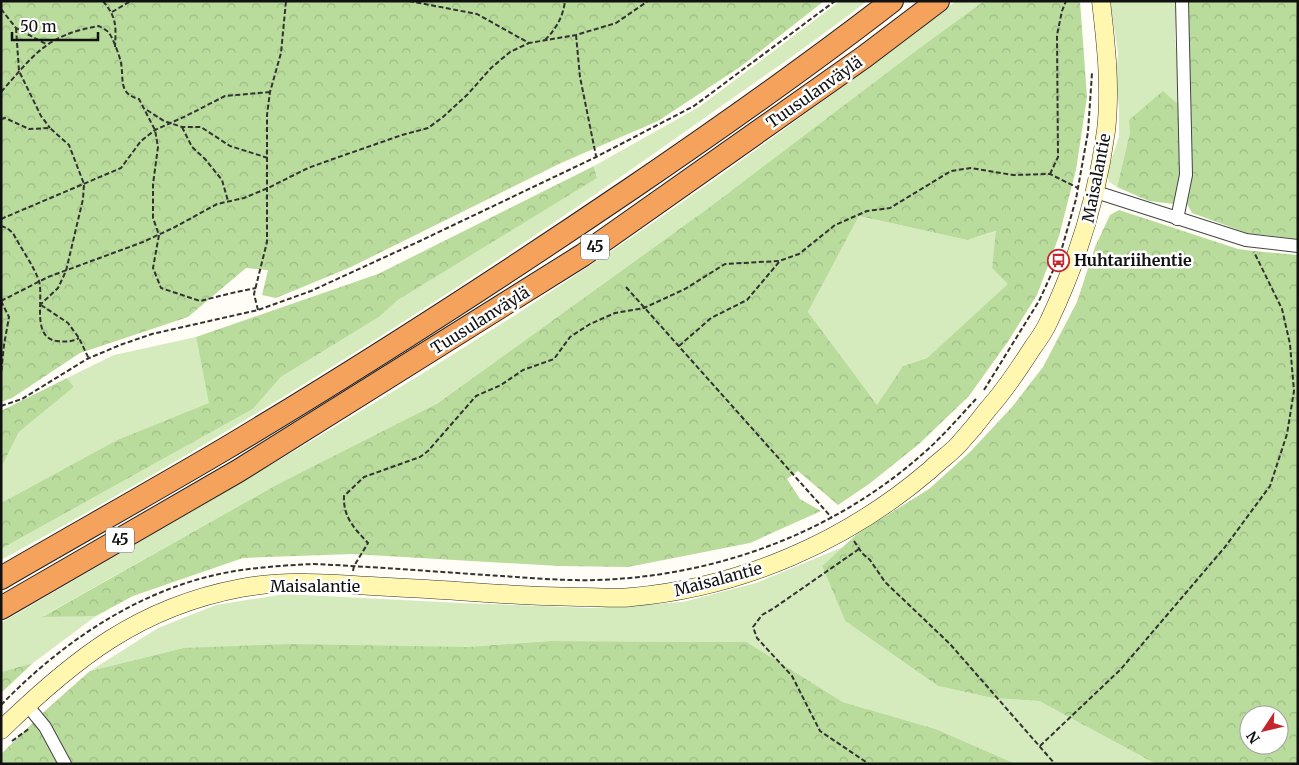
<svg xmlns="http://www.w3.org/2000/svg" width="1299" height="765" viewBox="0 0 1299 765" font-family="Merriweather,serif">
  <defs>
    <pattern id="forest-crowns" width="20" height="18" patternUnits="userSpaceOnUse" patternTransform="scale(1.25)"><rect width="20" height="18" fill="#b9dc9c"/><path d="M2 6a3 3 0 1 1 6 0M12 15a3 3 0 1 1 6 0" fill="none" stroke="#9ebc85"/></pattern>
  </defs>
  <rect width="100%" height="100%" fill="#fffdf5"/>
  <g fill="#d5ebbd">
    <path d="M840,1H867C808,47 746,88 686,131C466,287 238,431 1,560V549L253,409L281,377L379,317L398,300L597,177L594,166L699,107Z"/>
    <path d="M956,1H984L918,49L707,209L438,403L276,485L43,616H96L33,663L1,672V623C141,541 282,460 420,375C606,261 783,133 956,1Z"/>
    <polygon points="1110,1 1176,1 1175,37 1180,106 1130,132 1117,187 1109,182 1107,173 1119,136 1119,107 1116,82 1118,53"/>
    <polygon points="859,216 967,240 997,231 992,268 1009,284 927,358 903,366 877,406 808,312"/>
    <polygon points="196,337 210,403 117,440 1,503 1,468 19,432 74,387 67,378 114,355"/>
    <polygon points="843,547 822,566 845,621 938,686 992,698 1039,701 1156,764 1016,764 936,729 843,702 747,642 550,641 466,647 183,648 90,671 158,628 216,605 285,594 461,603 592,608 683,602 756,583"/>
  </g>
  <g fill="url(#forest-crowns)" fill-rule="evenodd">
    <polygon points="1,1 824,1 740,67 658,121 561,163 351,267 276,298 262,295 268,270 246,268 188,317 80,353 12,398 1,402"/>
    <path d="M984,1H1080L1087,97L1076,170L1059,236L1037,295L1009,340L969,396L919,444L869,484L838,505L798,471L787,479L800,499L821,511L750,543L628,567L559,566L352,554L243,558L133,596L96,616L42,617L276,485L438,403L707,209L918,49ZM859,216L967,240L996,231L992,268L1008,284L927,358L903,366L877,405L808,312Z"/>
    <polygon points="1187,1 1298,1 1298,239 1247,233 1192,213 1185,200 1192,149"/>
    <polygon points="1163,91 1180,106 1183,174 1174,204 1149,201 1117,187 1130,132 1129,120"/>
    <polygon points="594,166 597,178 398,300 379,317 281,377 253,409 1,549 1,503 117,440 209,403 196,337 378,274"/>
    <path d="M1119,210L1238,249L1253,251L1298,255V764H1156L1039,701L992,698L938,686L845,621L822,566L857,534L929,489L970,452L1012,407L1043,367L1077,302L1095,247L1110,215ZM1249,715H1279V745H1249Z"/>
    <polygon points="67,378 74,387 19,432 1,468 1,411"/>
    <polygon points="550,641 747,642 843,702 936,729 1016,764 1,764 1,754 47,709 90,671 183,648 291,644 466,647"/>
    <polygon points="33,663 1,693 1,672"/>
  </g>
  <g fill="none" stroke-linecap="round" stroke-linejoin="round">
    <defs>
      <g id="street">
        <polyline points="1096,192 1246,240 1298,246"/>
        <polyline points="1177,219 1186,175 1182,1"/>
        <polyline points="27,705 45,727 65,764"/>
      </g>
      <path id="secondary" d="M1,730C74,659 139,607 241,588C284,580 328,583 371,586C410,588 448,590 486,593C519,595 552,597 586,597C601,597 617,599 632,597C742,587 846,542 930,470C939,461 950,454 959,444C969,433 979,421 988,409C1005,390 1019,369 1033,347C1039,339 1045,330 1049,321C1078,260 1097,198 1106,131C1111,88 1106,44 1101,1"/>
      <g id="highway">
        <path d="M1,578C75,535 150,493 223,450C362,367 498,279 632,188C720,128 807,67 892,1"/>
        <polyline points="1,608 238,471 583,255 864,57 938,1"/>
      </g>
    </defs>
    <use href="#street" stroke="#444" stroke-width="14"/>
    <use href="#secondary" stroke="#333" stroke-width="19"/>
    <use href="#highway" stroke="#222" stroke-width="24"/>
    <g stroke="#333" stroke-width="2" stroke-dasharray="5 2.5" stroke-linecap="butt">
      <path d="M103,1C117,18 116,26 115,47"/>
      <polyline points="409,1 477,14 529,43 576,35 616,23 648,1"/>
      <polyline points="1,9 16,28 46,44"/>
      <polyline points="112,12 131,1"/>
      <polyline points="16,28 19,71 41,116 50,128"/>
      <polyline points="576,35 580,77 596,156"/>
      <path d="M545,40C556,29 563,17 565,1"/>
      <path d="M1,92C35,54 46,35 99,26C102,28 107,30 109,33C113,38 120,57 121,63C124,79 118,94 139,99L155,130L158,147L153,184V218L159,235L153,268L161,288L200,301L236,292L256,288"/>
      <polyline points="147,110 164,121 182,127 201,127 230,146 268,158"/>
      <polyline points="1,119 5,118 29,129 50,128 69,145 84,184 83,199 66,271 58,288 41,304"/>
      <polyline points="182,127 192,147 205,159 222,180 228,201"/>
      <polyline points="1050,174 1058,157 1057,35 1062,11 1066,1"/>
      <polyline points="1,219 121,168 141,141 155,130 186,116 225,96 270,92"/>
      <path d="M1,226L7,228L13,233C21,249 33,264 39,281C44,299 31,338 57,341C66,342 71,342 79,338"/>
      <polyline points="1060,255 1076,199 1088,132 1092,73"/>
      <polyline points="626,287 832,518"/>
      <polyline points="1,301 48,277 143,242 175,227 217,204 244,198 268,188 308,168 333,159 402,135 428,128 443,117 468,94 491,68 510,52 529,43"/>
      <polyline points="1,301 9,317 4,345 1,374"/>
      <polyline points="41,305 68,323 79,338 89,359"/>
      <polyline points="258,310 254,294 267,242 267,115 270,92 281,53 286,1"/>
      <polyline points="679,346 711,318 747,300 779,262"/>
      <polyline points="984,390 1039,301 1057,262"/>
      <polyline points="1,406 22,399 87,359 120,345 152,334 258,310 311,291 420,241 596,157 694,106 835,1"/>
      <polyline points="854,541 862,553 870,560 885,582 950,644 1055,764"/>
      <polyline points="859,549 774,608 762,615 753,627 757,638 792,676 820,731 869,764"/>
      <path d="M353,571L354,566L368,543C354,528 343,517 344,496L364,477L420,457L428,451L476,396L501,385L523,370L554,359L570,337L590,324L615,313L644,308L685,289L725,264L779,261L799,254L835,225L867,211L890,208L951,171L971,168L1013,175L1050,174L1078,188"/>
      <path d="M1,705C64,640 144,586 235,571C261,567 288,565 314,564C377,567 440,572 502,576C533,578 565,581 597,580C718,576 836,532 926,451C944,435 960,416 976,399"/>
      <polyline points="12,741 30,728"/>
      <polyline points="1040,746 1121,669 1225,547 1270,486 1287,434 1294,391 1290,344 1282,309 1254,252"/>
    </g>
    <use href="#street" stroke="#fff" stroke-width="12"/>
    <use href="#secondary" stroke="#fff6b0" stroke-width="18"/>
    <use href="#highway" stroke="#f5a25d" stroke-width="22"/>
  </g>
  <defs>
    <symbol id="bus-ring" viewBox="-11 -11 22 22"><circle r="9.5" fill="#fff" stroke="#c4262e" stroke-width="1.5"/><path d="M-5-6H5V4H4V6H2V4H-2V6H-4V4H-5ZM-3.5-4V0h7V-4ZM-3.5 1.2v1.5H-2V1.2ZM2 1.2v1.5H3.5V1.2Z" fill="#c4262e"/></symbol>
  </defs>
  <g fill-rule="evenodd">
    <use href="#bus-ring" x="1046" y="248" width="25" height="25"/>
  </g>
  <g text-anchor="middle" stroke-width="5" stroke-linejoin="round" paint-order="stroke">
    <g fill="#fff" stroke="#585858" stroke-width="1">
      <rect x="581" y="234.5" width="28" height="25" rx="4"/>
      <rect x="106" y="527.5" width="28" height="25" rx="4"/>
    </g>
    <g font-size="15" font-weight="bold" fill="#111">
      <text x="595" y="252">45</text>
      <text x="120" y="545">45</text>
    </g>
    <g font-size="16" fill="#111" stroke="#fff">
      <text transform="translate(814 92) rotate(-35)" y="6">Tuusulanväylä</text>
      <text transform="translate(1096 178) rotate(-79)" y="6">Maisalantie</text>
      <text transform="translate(480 320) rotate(-32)" y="6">Tuusulanväylä</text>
      <text transform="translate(718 579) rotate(-15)" y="6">Maisalantie</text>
      <text x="315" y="592">Maisalantie</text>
    </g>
    <g font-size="16" font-weight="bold" fill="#111" stroke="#fff" text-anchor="start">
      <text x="1074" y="266">Huhtariihentie</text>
    </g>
  </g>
  <rect width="1299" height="765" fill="none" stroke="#111111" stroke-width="5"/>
  <g transform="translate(1264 730) rotate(235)"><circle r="24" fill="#ffffff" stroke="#a0a0a0"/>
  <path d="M0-4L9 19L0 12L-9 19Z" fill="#c4262e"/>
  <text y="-8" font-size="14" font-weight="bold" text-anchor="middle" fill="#111111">N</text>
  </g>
  <path d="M12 32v8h86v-8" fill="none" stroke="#111111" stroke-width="2.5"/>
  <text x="20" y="32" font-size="15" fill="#111111" stroke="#ffffff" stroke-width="4" paint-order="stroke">50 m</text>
</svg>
